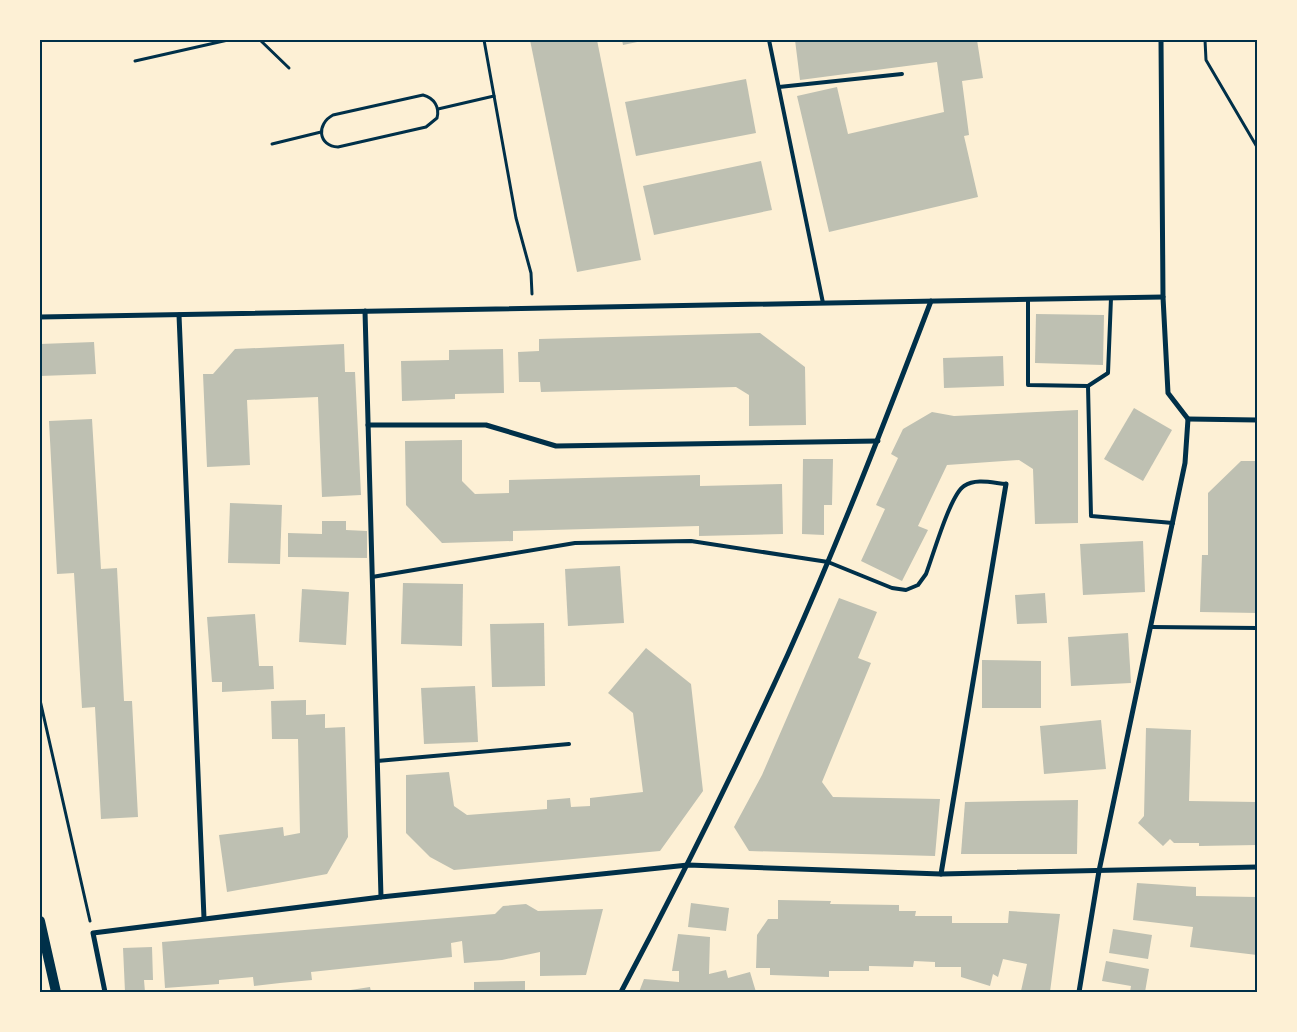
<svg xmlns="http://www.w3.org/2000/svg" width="1297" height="1032" viewBox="0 0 1297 1032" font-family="Georgia,serif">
  <rect width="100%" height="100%" fill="#fdf0d5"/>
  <g fill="#bec0b2">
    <polygon points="530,40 597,40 641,260 577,272"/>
    <polygon points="622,40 642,40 642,41 623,45"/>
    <polygon points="795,40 977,40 983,78 962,81 969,135 964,136 978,197 829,232 797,96 837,87 848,134 944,112 937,62 800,80"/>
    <polygon points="746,79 756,133 636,156 625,102"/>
    <polygon points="761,161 772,210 654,235 643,186"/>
    <polygon points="1036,314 1104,315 1103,365 1035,363"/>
    <polygon points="760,333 805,367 806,425 749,426 749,395 736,387 541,392 540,382 519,382 518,352 539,351 539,339"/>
    <polygon points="94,342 96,374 40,376 40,344"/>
    <polygon points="344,344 345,372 355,372 361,495 322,497 318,397 247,400 250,465 207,467 203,374 213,374 235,349"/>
    <polygon points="503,349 504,393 455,394 455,399 402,401 401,361 449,360 449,350"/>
    <polygon points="1003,356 1004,386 944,388 943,358"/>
    <polygon points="1134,408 1172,430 1143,481 1104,459"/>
    <polygon points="1078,410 1078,523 1035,524 1033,469 1019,460 947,465 918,526 928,530 902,581 861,561 885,509 876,505 898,458 891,454 903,429 932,412 954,416"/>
    <polygon points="92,419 101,569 117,568 124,701 132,701 138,817 101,819 95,707 82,708 74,573 57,574 49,421"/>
    <polygon points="462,440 462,481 475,494 509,493 509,480 700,475 700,486 782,484 783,534 699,536 699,526 513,531 513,541 442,543 406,505 405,441"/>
    <polygon points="803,459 833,459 832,505 824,505 824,535 802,534"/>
    <polygon points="1241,461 1257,461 1257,613 1200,612 1202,555 1208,555 1208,493"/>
    <polygon points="230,503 282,505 280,564 228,563"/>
    <polygon points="322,521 346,521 346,530 367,531 367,558 288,557 288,533 322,534"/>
    <polygon points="1143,541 1145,592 1083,595 1080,544"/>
    <polygon points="620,566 624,623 568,626 565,569"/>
    <polygon points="403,583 463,584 462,646 401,644"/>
    <polygon points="302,589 349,592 346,645 299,642"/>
    <polygon points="1045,593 1047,623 1017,624 1015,595"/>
    <polygon points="839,598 877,612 858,658 871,663 822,782 833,797 940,799 935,856 749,851 734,827 762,775"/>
    <polygon points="255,614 259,666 273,666 274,689 222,692 222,682 212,682 207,617"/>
    <polygon points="544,623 545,686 492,687 490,624"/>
    <polygon points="1128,633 1131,683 1071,686 1068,637"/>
    <polygon points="646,648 691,684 703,791 660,851 454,870 430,857 406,833 406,775 449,772 454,806 467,815 547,809 547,800 570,798 571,807 590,806 590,798 643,792 633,713 608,693"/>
    <polygon points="982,660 1041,661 1041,708 982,708"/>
    <polygon points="475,686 478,742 424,744 421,688"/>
    <polygon points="306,700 306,715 325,714 325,728 345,727 348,837 327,874 227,892 219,835 283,827 284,836 300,833 298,739 272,739 271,701"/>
    <polygon points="1101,720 1106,769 1044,774 1040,726"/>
    <polygon points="1146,728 1191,730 1189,801 1257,802 1257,845 1199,846 1199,843 1174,843 1170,839 1163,846 1138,823 1144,816"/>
    <polygon points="1078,800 1077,854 961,854 965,802"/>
    <polygon points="1137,883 1196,887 1196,896 1257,897 1257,955 1190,947 1193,927 1133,920"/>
    <polygon points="778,900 831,901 830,904 899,905 899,911 916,911 915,916 952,916 952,923 1008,923 1009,911 1060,914 1050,992 1021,991 1027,964 1003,959 998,977 993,974 990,986 961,977 961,967 935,967 935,962 914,961 913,967 869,966 869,971 829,971 829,977 770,975 770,968 756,968 757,935 768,919 778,919"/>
    <polygon points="691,903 729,908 726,931 688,927"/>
    <polygon points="526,904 538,911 603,909 586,975 540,976 540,952 502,960 464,963 462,941 451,943 452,957 311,972 312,980 280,983 254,986 253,977 219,980 219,984 165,988 162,942 495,914 503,906"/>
    <polygon points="1113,929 1152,935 1148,959 1109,953"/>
    <polygon points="678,934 710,937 709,974 726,970 728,978 750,972 756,992 639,992 644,979 679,982 679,971 672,971"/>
    <polygon points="152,947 153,980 144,980 145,992 125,992 123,948"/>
    <polygon points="1106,961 1149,969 1145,992 1130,992 1131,986 1102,981"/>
    <polygon points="525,981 525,992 474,992 474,982"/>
    <polygon points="370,987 371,992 344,992 344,991"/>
  </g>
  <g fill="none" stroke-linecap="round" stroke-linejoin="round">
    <g stroke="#003049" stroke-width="3">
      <polyline points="260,40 289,68"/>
      <polyline points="484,40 516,218 531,273 532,294"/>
      <polyline points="1205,40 1206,60 1257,147"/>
      <polyline points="135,61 228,40"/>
      <path d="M423,95C434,98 440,107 437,118L426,127L338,147C318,146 316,124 333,115Z"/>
      <polyline points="438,109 494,96"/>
      <polyline points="272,144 321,132"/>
      <polyline points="40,700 90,921"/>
    </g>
    <g stroke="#003049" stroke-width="4">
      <polyline points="769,40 823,303"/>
      <polyline points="779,87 902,74"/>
      <polyline points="1111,298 1108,373 1088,386 1091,516 1173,523"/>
      <polyline points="1028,299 1028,385 1088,386"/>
      <path d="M372,577L575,543L691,541L828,562L892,588L906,590L918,585L926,574C933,556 950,495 964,486C976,478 993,483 1006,484"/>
      <polyline points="1151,627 1257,628"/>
      <polyline points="377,761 569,744"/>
    </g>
    <g stroke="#003049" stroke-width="5">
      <polyline points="365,311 381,897"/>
      <polyline points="179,315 204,918"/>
      <polyline points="40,317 1163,297"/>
      <polyline points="1188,419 1257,420"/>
      <polyline points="368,425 486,425 556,446 878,441"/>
      <polyline points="941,874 1006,484"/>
      <polyline points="105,992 93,933 381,897 688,865 941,874 1257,867"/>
      <path d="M621,992C680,881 736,768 788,654C840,538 886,419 931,301"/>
      <polyline points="1079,992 1099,871 1185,463 1188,419 1168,393 1163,297 1161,40"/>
    </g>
    <polyline stroke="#003049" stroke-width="10" points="40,921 56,992"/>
  </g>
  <rect width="1297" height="1032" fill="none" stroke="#fdf0d5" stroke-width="82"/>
  <rect x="41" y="41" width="1215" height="950" fill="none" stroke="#003049" stroke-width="2"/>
</svg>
